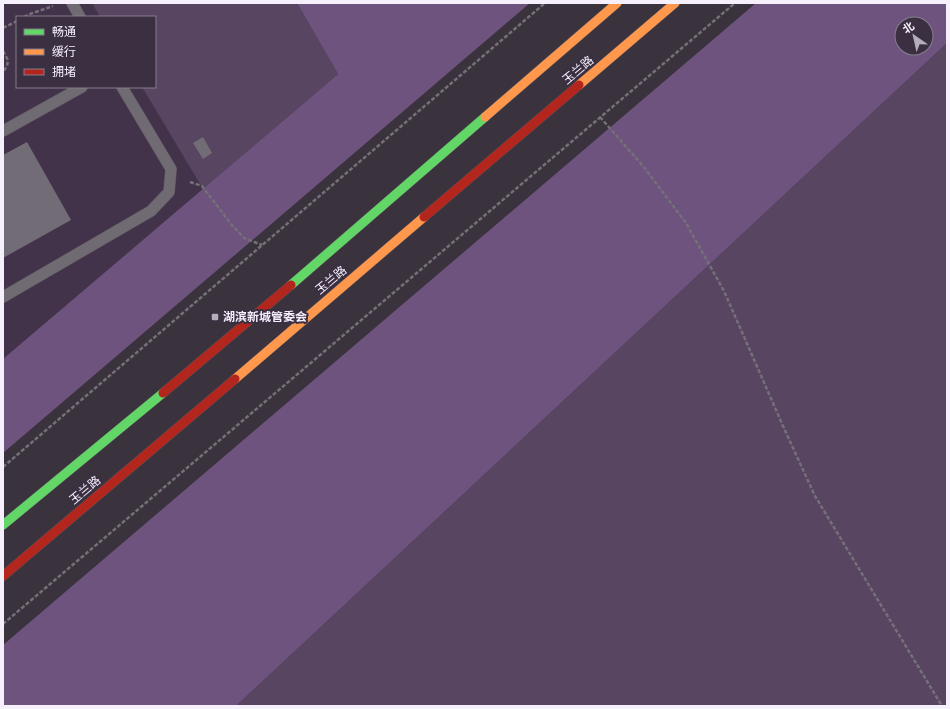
<svg xmlns="http://www.w3.org/2000/svg" width="950" height="709" viewBox="0 0 950 709" font-family="'Alegreya Sans','Noto Sans SC',sans-serif">
  <rect width="100%" height="100%" fill="#3a333e"/>
  <polygon fill="#42334a" points="3,3 92,3 100,17 17,17 17,87 142,87 203,189 3,359"/>
  <g fill="#574562">
    <polygon points="92,3 297,3 338,74 203,189 142,87 155,87 155,17 100,17"/>
    <polygon points="947,43 947,706 236,706"/>
  </g>
  <g fill="#6e537e" fill-rule="evenodd">
    <polygon points="297,3 530,3 3,453 3,359 338,74"/>
    <path d="M756,3H947V43L236,706H3V645ZM902,24H926V48H902Z"/>
  </g>
  <g fill="#726c76">
    <polygon points="203,137 212,153 203,159 193,143"/>
    <polygon points="27,142 71,220 3,258 3,155"/>
  </g>
  <g fill="none" stroke-linecap="round" stroke-linejoin="round">
    <defs>
      <g id="lane">
        <polyline points="72,3 80,17"/>
        <polyline points="3,131 82,87"/>
        <polyline points="3,297 151,211 169,192 171,169 122,87"/>
      </g>
      <g id="fast">
        <polyline points="291,285 485,117"/>
        <polyline points="3,525 163,393"/>
      </g>
      <g id="slow">
        <polyline points="579,85 675,3"/>
        <polyline points="485,117 617,3"/>
        <polyline points="235,379 424,217"/>
      </g>
      <g id="jam">
        <polyline points="424,217 579,85"/>
        <polyline points="163,393 291,285"/>
        <polyline points="3,576 235,379"/>
      </g>
    </defs>
    <use href="#lane" stroke="#58525c" stroke-width="12"/>
    <use href="#fast" stroke="#58525c" stroke-width="10"/>
    <use href="#slow" stroke="#58525c" stroke-width="10"/>
    <use href="#jam" stroke="#58525c" stroke-width="10"/>
    <g stroke="#757078" stroke-width="2.5" stroke-dasharray="4 2" stroke-linecap="butt">
      <polyline points="24,17 30,14 53,6"/>
      <polyline points="3,28 17,21"/>
      <polyline points="3,51 8,60 7,66 3,72"/>
      <polyline points="600,117 643,166 686,223 724,291 783,426 815,496 942,706"/>
      <polyline points="190,182 202,186 231,224 244,238 262,245"/>
      <polyline points="3,467 545,3"/>
      <polyline points="3,624 735,3"/>
    </g>
    <use href="#lane" stroke="#706a73" stroke-width="11"/>
    <use href="#fast" stroke="#63d668" stroke-width="9"/>
    <use href="#slow" stroke="#ff974d" stroke-width="9"/>
    <use href="#jam" stroke="#b3261e" stroke-width="9"/>
  </g>
  <rect fill="#b4adba" stroke="#3b2f42" stroke-width="1.5" x="211" y="313" width="8" height="8" rx="2"/>
  <g text-anchor="middle" stroke-width="4" stroke-linejoin="round" paint-order="stroke">
    <g font-size="12" fill="#f6effc" stroke="#3b2f42">
      <text transform="translate(578 70) rotate(-40)" y="4">玉兰路</text>
      <text transform="translate(331 280) rotate(-40)" y="4">玉兰路</text>
      <text transform="translate(85 490) rotate(-40)" y="4">玉兰路</text>
    </g>
    <g font-size="12" font-weight="bold" fill="#f6effc" stroke="#3b2f42" text-anchor="start">
      <text x="223" y="321">湖滨新城管委会</text>
    </g>
  </g>
  <rect width="950" height="709" fill="none" stroke="#f6effc" stroke-width="8"/>
  <rect x="16" y="16" width="140" height="72" fill="#3b2f42" stroke="#867c8c"/>
  <rect x="24" y="29" width="20" height="6" fill="#63d668" stroke="#867c8c"/>
  <text x="52" y="36" font-size="12" fill="#f6effc">畅通</text>
  <rect x="24" y="49" width="20" height="6" fill="#ff974d" stroke="#867c8c"/>
  <text x="52" y="56" font-size="12" fill="#f6effc">缓行</text>
  <rect x="24" y="69" width="20" height="6" fill="#b3261e" stroke="#867c8c"/>
  <text x="52" y="76" font-size="12" fill="#f6effc">拥堵</text>
  <g transform="translate(914 36) rotate(326)"><circle r="19" fill="#3b2f42" stroke="#867c8c"/>
  <path d="M0-3L7 15L0 10L-7 15Z" fill="#b4adba"/>
  <text y="-6" font-size="11" font-weight="bold" text-anchor="middle" fill="#f6effc">北</text>
  </g>
</svg>
